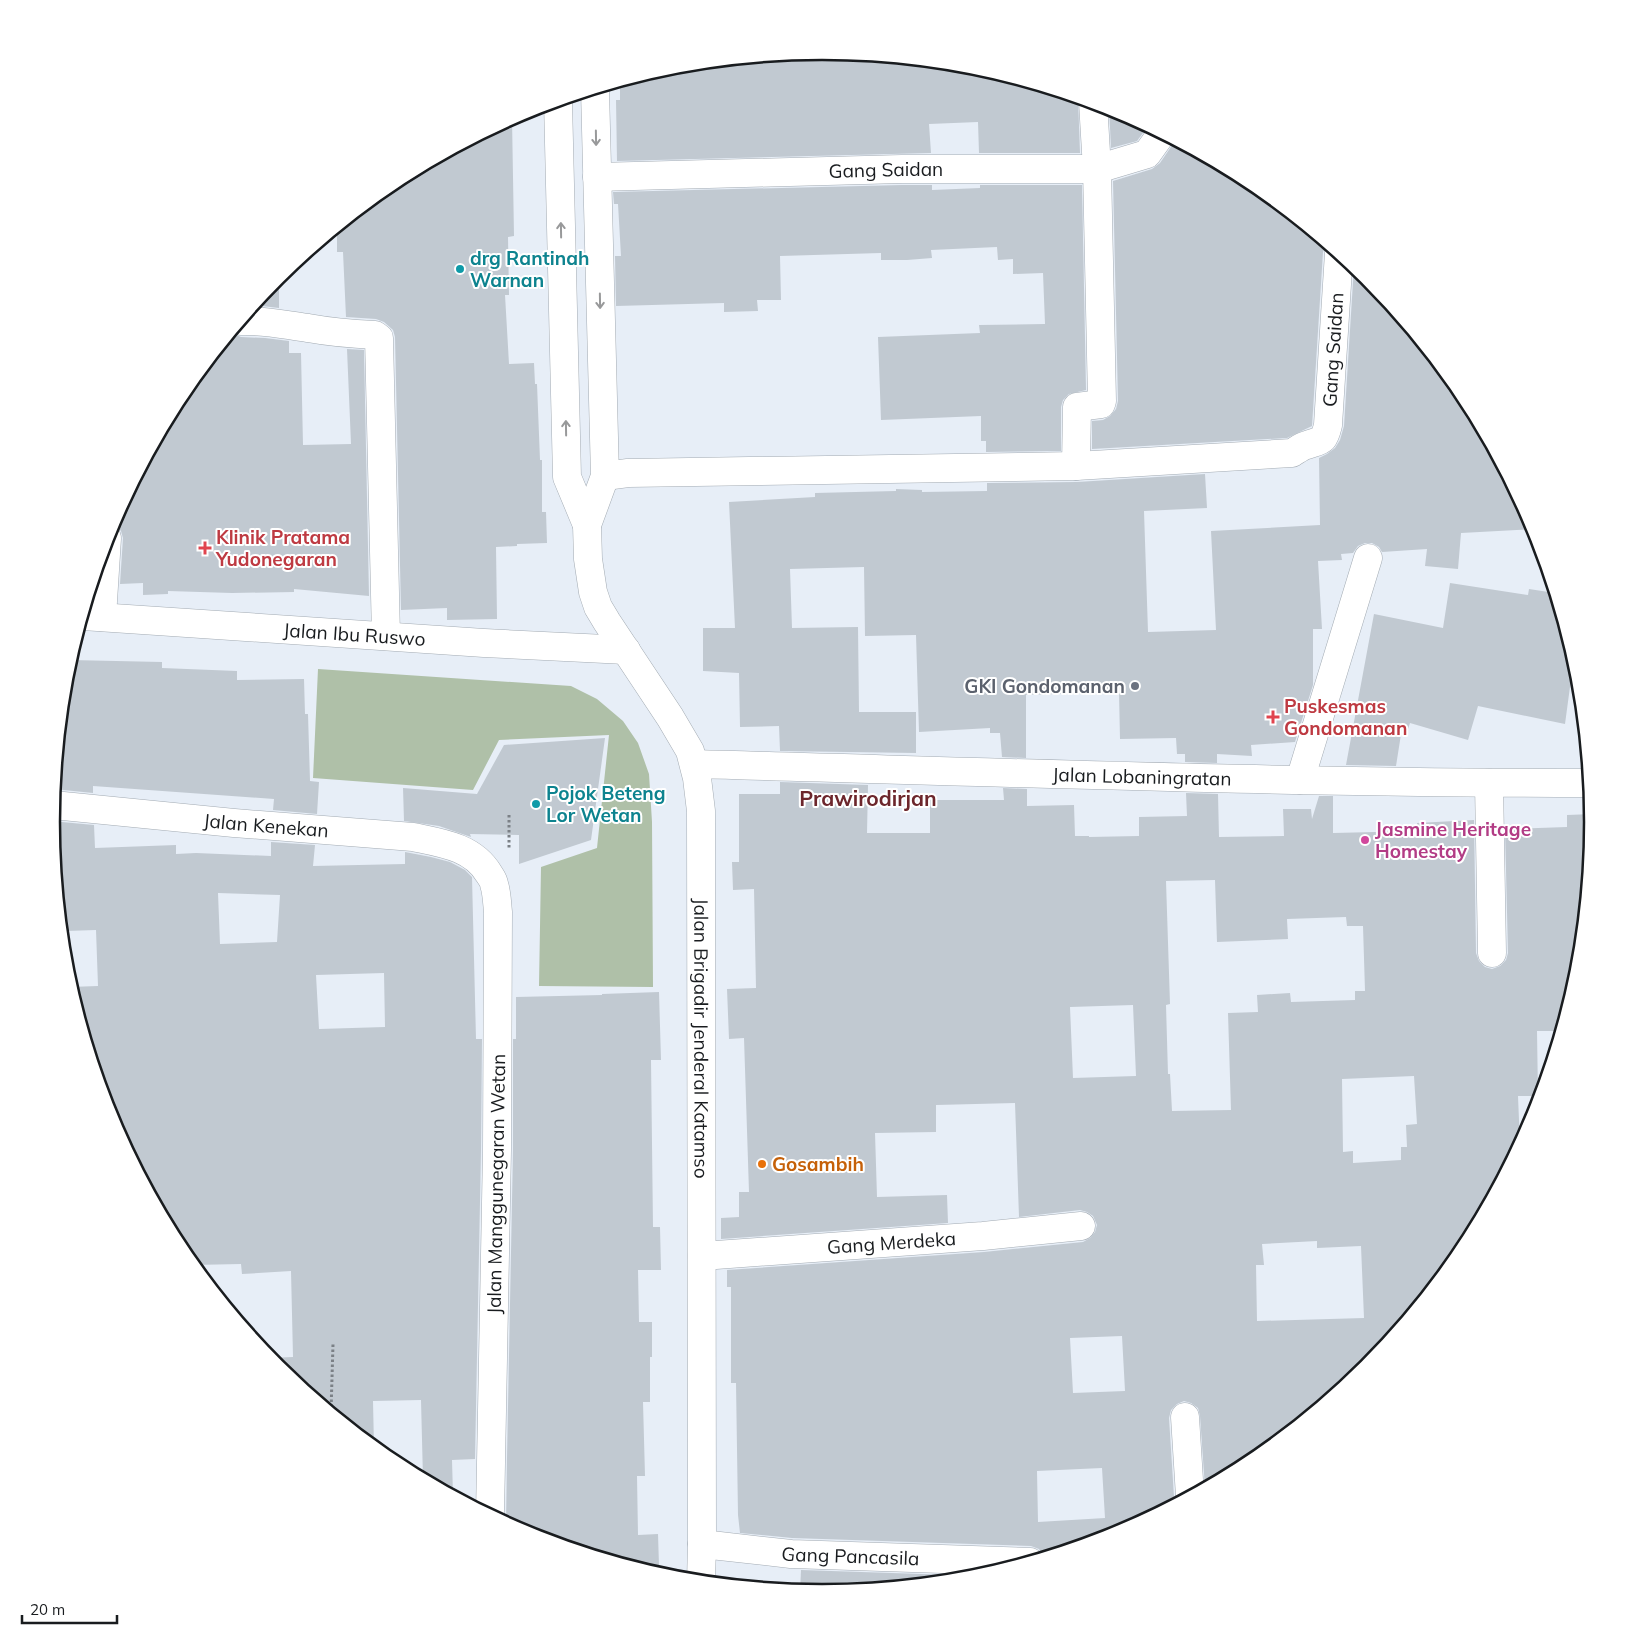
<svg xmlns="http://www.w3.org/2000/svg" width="1645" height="1645" viewBox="0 0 1645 1645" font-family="Mulish,sans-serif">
  <rect width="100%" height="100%" fill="#e7eef7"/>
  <polygon fill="#afc0a8" points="318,669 571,686 597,699 623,721 638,743 649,774 652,822 653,987 539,986 541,867 597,848 609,735 499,740 473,790 313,778"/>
  <g fill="#c1c9d1" fill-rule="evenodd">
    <polygon points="823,51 973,66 1078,98 1080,153 979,153 978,122 929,124 931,153 617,161 616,100 620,100 620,82 672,66"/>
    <polygon points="1109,107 1118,110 1148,126 1137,141 1111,148"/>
    <polygon points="512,118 514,236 508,237 509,295 505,295 509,364 534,363 535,384 537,384 540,460 542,460 542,512 546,512 547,543 517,544 517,546 496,547 497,619 447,620 447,608 401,610 395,337 393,330 384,322 376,319 346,317 343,252 337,252 337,228 394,181"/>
    <polygon points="1175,141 1251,181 1327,244 1323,252 1312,426 1287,438 1092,449 1092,421 1103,420 1110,416 1116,409 1118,401 1113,181 1152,169 1160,163"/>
    <polygon points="902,185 932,185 932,190 980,188 980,185 1082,185 1086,390 1069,394 1063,400 1061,407 1061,451 986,452 986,441 981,441 981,416 881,420 878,337 980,333 979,325 1045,324 1043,273 1013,274 1013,259 998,260 997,247 931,250 932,258 907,260 881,260 881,253 780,256 781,300 757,300 758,311 724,312 724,303 616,306 615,256 621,256 618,204 614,204 613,192"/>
    <polygon points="1354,266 1368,278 1464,394 1536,529 1461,533 1458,569 1425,566 1427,549 1382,552 1379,547 1372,543 1365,543 1358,546 1353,553 1341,554 1342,560 1318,561 1322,629 1313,629 1313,685 1295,742 1251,745 1252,756 1217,754 1217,763 1185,762 1185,754 1177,754 1176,738 1120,739 1119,692 1026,695 1026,758 1002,757 1000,733 990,733 990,728 919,732 916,635 865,636 864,567 790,569 792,628 858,627 859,712 916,712 916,753 780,751 779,726 740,727 739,673 703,671 703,628 735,628 729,502 815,497 815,493 896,491 896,489 922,490 922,492 987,491 987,483 1077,482 1205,474 1207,508 1144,511 1148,632 1216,630 1211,531 1320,525 1319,458 1327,454 1335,448 1340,440 1344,426"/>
    <polygon points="279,276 279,308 254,305 277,277"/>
    <polygon points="231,333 241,337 265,338 289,341 289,353 301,353 303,445 351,444 347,349 364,350 369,596 294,589 294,592 232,593 168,591 168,594 143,595 143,583 120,584 123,538 121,531 116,525 112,524 181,394"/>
    <polygon points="1450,583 1528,595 1529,589 1555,593 1574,657 1565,724 1478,706 1468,740 1410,723 1408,729 1402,728 1396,766 1346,765 1374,614 1443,628"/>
    <polygon points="70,660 162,662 162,668 237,671 237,680 304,679 305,714 308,714 310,781 319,782 317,814 273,810 274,799 93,786 93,793 54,789 66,672"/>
    <polygon points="605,738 591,840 519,864 519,835 470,834 471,837 439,826 404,821 403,788 477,794 504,745"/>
    <path d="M780,782L868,785L867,833H930V800H1004L1003,788L1027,789V806L1074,805L1075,836H1089V837L1139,836V817L1187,816L1186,793L1218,794L1219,837L1284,836L1283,809H1311L1312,819L1319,796H1333V833L1417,831V823L1474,820L1476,953L1479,961L1485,967L1492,969L1500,966L1506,960L1508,953L1505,829L1567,827V815L1593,814L1594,823L1579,973L1561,1031H1537L1538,1096H1518L1520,1145L1464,1251L1368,1368L1251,1464L1205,1488L1200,1416L1198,1408L1191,1403L1184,1401L1177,1404L1171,1410L1169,1418L1174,1497L1177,1504L1117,1535L1044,1557L1039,1549L1031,1546L792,1538L740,1533L738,1515L736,1383H731V1287H727V1270L984,1252L1083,1242L1090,1238L1095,1232L1097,1225L1093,1216L1087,1212L1080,1210L1019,1217L1015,1103L936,1105V1132L875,1133L877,1197L947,1195L948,1223L721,1239V1218L739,1217V1192H749L744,1038L729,1039L727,989L756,988L754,889L733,890L732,862H739V794H780ZM1215,880L1217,942L1288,939L1287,919L1346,917L1347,926H1363L1365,991H1355V1000L1291,1002L1290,993L1257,995L1258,1012L1228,1013L1231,1110L1172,1111L1170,1074H1168L1166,1005L1170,1004L1166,881ZM1133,1005L1136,1076L1073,1078L1070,1007ZM1414,1076L1417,1124L1406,1125L1407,1147H1401V1160L1353,1163V1151L1343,1152L1342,1079ZM1317,1241V1248L1361,1246L1364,1318L1257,1321L1256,1265H1264L1262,1244ZM1122,1336L1125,1391L1073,1393L1070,1338ZM1102,1468L1105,1518L1038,1522L1037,1471Z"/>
    <path d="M51,821L94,825L95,848L176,845V854L196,853L271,856V842L315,845L313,866L405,864V852L431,857L450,862L465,870L472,877L476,1039H482L481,1150L475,1459L452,1460L453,1495L423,1479L421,1400L373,1401L374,1447L277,1368L269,1358L293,1357L291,1271L242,1274L241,1264L193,1265L181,1251L110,1117L70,987L98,986L96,930L66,931V925H61ZM218,893L280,895L277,942L220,944ZM384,973L385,1027L319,1029L316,975Z"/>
    <polygon points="659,992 661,1060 651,1060 653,1227 660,1227 661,1270 638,1270 639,1322 652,1322 652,1357 650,1357 650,1402 643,1402 645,1476 637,1476 638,1535 658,1534 659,1566 651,1567 651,1573 527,1535 506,1524 507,1458 513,1150 513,1039 516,1039 516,997 602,995 602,994"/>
    <polygon points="801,1570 982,1576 973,1579 822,1594 800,1592"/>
  </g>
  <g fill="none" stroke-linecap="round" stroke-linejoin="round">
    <defs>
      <g id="minor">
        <path id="s1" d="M597,177L902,169H1097L1147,154L1162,133"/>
        <path d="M241,321C265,320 285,325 308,328C330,332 353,334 375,335L379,338L386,636"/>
        <polyline points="1076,466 1077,407 1101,404 1102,401 1097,169 1093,102"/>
        <path id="s2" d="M605,476L628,473L1076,466L1292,453C1297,450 1302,446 1307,445C1322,440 1324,442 1328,425L1339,253"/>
        <polyline points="102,617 107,538"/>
        <path id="s3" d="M694,764C993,772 1291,783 1590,783"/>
        <polyline points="1300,780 1368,558"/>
        <polyline points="1489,783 1492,953"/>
        <path id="s4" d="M53,805L234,823L413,837C442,843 473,847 489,874C491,877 494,881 494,884C497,893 497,903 498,912L497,1150L490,1515"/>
        <path id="s5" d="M702,1256L983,1236L1081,1226"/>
        <polyline points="1185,1417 1190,1496"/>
        <path id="s6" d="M702,1544L791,1554L1030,1562"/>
      </g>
      <g id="tertiary">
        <path id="s7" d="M83,616L484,643L626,650"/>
      </g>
      <g id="primary">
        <path id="s8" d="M595,90L605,476L587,525L588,559L593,592L598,607L607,622L670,717L690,751L697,778L701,811L702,1544L701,1582"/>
        <polyline points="558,101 567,477 587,525"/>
      </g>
    </defs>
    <use href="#minor" stroke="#a3abb3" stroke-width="29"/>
    <use href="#tertiary" stroke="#a3abb3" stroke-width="29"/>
    <use href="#primary" stroke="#a3abb3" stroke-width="29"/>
    <g stroke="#7b8086" stroke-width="3" stroke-dasharray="2.5 2.5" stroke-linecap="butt">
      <polyline points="509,815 509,850"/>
      <polyline points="331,1412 333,1344"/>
    </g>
    <use href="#minor" stroke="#fff" stroke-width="28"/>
    <use href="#tertiary" stroke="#fff" stroke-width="28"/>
    <use href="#primary" stroke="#fff" stroke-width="28"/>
  </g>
  <defs><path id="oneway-shaft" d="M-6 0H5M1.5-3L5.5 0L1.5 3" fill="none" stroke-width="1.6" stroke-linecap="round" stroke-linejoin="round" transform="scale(1.25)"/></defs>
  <g stroke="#98999a">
    <use href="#oneway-shaft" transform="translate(596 138) rotate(89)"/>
    <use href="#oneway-shaft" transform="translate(561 230) rotate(-91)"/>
    <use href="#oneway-shaft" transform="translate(600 301) rotate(89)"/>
    <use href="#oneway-shaft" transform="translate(566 428) rotate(-91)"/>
  </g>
  <g fill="#0f9aa8" stroke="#fff" stroke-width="2">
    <circle cx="460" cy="269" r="5"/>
    <circle cx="536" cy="804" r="5"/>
  </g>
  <g fill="#e0444e" stroke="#fff" stroke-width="2">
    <path d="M202.5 540.5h5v5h5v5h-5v5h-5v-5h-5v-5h5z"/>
    <path d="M1270.5 709.5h5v5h5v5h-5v5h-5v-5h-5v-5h5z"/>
  </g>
  <circle fill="#6b7280" stroke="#fff" stroke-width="2" cx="1135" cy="686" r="5"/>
  <circle fill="#d1479c" stroke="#fff" stroke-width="2" cx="1365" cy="840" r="5"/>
  <circle fill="#e8710a" stroke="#fff" stroke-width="2" cx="762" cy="1164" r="5"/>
  <g text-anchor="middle" stroke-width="4" stroke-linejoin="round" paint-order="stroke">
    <g font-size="19" fill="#191c1f" stroke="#fff">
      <text dy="7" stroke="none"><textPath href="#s1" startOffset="289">Gang Saidan</textPath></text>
      <text dy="7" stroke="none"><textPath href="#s2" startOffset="812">Gang Saidan</textPath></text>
      <text dy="7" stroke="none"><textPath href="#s7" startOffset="272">Jalan Ibu Ruswo</textPath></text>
      <text dy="7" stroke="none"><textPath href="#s3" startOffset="448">Jalan Lobaningratan</textPath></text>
      <text dy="7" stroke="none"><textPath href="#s4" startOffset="214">Jalan Kenekan</textPath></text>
      <text dy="7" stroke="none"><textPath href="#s8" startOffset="981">Jalan Brigadir Jenderal Katamso</textPath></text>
      <text transform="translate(496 1184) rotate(-89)" y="7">Jalan Manggunegaran Wetan</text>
      <text dy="7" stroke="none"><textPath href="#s5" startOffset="190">Gang Merdeka</textPath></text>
      <text dy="7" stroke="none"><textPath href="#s6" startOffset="149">Gang Pancasila</textPath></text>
    </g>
    <g font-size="19" font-weight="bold" fill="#0d838f" stroke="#fff" text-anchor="start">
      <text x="470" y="265">drg Rantinah<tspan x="470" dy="22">Warnan</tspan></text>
      <text x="546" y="800">Pojok Beteng<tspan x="546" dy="22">Lor Wetan</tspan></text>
    </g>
    <g font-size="19" font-weight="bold" fill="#be3a42" stroke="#fff" text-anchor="start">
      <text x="216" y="544">Klinik Pratama<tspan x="216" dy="22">Yudonegaran</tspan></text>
      <text x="1284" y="713">Puskesmas<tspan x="1284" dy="22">Gondomanan</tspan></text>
    </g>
    <g font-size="19" font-weight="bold" fill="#5b616d" stroke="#fff" text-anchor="end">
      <text x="1125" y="693">GKI Gondomanan</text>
    </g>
    <g font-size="19" font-weight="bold" fill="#b23c85" stroke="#fff" text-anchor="start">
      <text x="1375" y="836">Jasmine Heritage<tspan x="1375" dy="22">Homestay</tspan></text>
    </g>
    <g font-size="19" font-weight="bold" fill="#c56008" stroke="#fff" text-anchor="start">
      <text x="772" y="1171">Gosambih</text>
    </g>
    <g font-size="21" font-weight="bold" fill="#6c262c" stroke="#fff">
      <text x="868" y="806">Prawirodirjan</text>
    </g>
  </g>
  <path d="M0 0H1645V1645H0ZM60 822a762 762 0 1 1 1524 0a762 762 0 1 1-1524 0Z" fill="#fff" fill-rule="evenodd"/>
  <path fill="none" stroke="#191c1f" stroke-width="2.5" d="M60 822a762 762 0 1 1 1524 0a762 762 0 1 1-1524 0Z"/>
  <path d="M22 1615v8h95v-8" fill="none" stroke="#191c1f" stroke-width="2.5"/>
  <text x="30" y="1615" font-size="15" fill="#191c1f" stroke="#ffffff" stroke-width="4" paint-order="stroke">20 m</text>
</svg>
